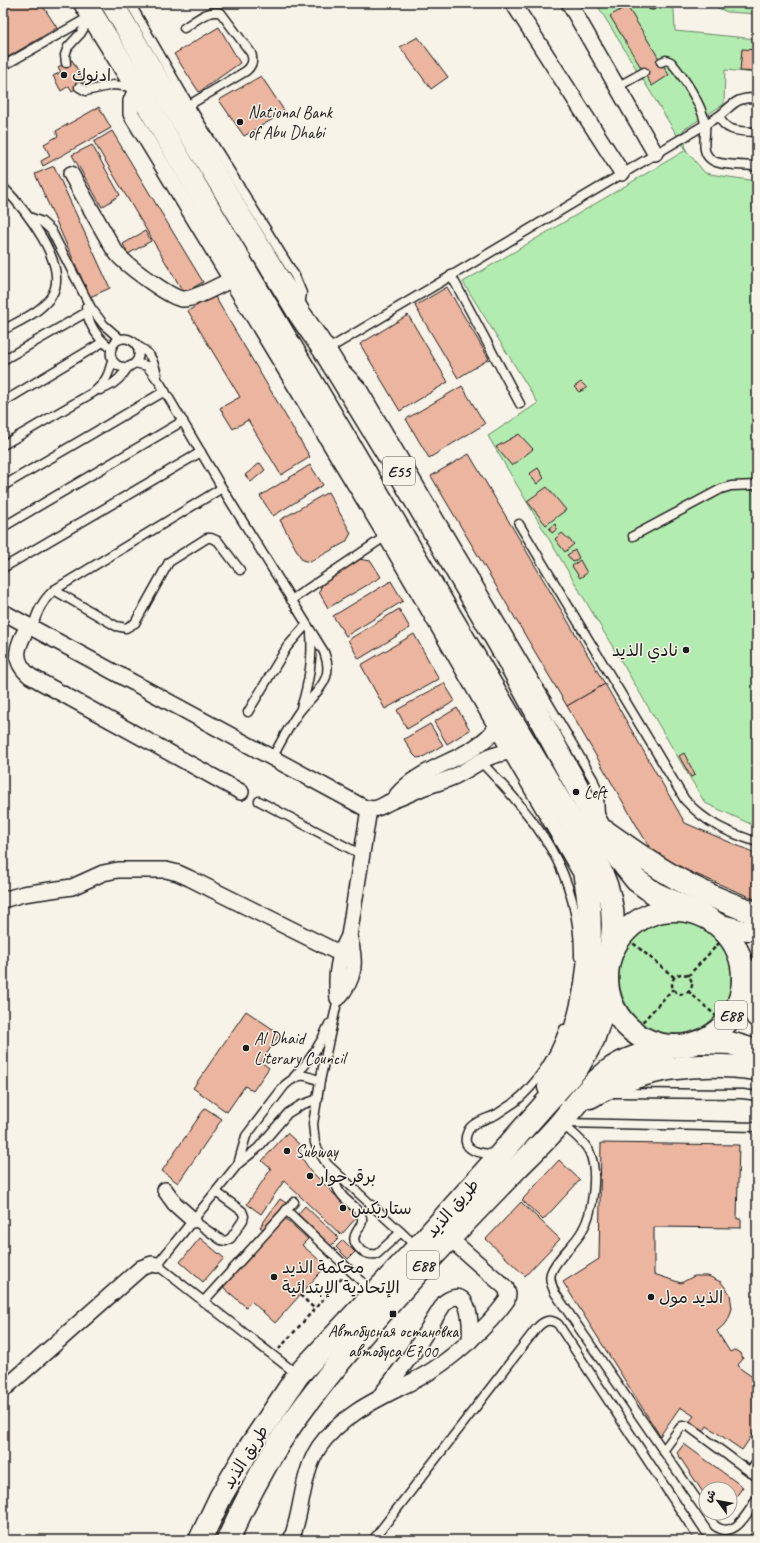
<svg xmlns="http://www.w3.org/2000/svg" width="760" height="1543" viewBox="0 0 760 1543" font-family="Caveat,'Playpen Sans Arabic',sans-serif">
  <rect width="100%" height="100%" fill="#f7f3e8"/>
  <filter id="ink" filterUnits="userSpaceOnUse"><feTurbulence type="fractalNoise" baseFrequency=".025" numOctaves="2"/><feDisplacementMap in="SourceGraphic" scale="8" xChannelSelector="R" yChannelSelector="G"/><feConvolveMatrix kernelMatrix="1 2 1 2 8 2 1 2 1" color-interpolation-filters="sRGB"/></filter>
  <g filter="url(#ink)">
    <g fill="#b3ecb0" stroke="#688466">
      <polygon points="596,3 670,3 674,10 675,31 757,39 757,50 741,71 757,73 725,70 724,104 683,130 686,150 705,173 722,176 757,181 757,827 705,803 488,436 538,403 463,282 686,150"/>
      <polygon points="707,3 757,3 757,14 727,12"/>
      <circle cx="676" cy="977" r="57"/>
    </g>
    <g fill="#ebb5a0" stroke="#1c1c1c">
      <polygon points="3,3 41,3 57,28 3,60"/>
      <polygon points="627,6 669,75 652,86 610,16"/>
      <polygon points="219,27 240,63 199,92 174,54"/>
      <polygon points="418,37 448,77 431,89 400,47"/>
      <polygon points="742,49 757,50 757,72 740,71"/>
      <polygon points="72,60 85,83 72,91 69,86 61,91 53,76 61,72 58,67"/>
      <polygon points="261,76 285,112 244,136 219,100"/>
      <polygon points="99,107 111,128 43,166 41,161 50,156 44,144 58,136 56,131"/>
      <polygon points="112,131 203,282 184,293 94,142"/>
      <polygon points="92,145 120,195 102,207 72,155"/>
      <polygon points="54,166 110,288 90,297 35,174"/>
      <polygon points="145,231 151,241 128,254 123,244"/>
      <polygon points="447,287 489,359 458,378 415,306"/>
      <polygon points="214,295 310,457 281,475 248,420 233,429 220,408 240,397 188,311"/>
      <polygon points="408,315 448,382 400,411 360,344"/>
      <polygon points="581,382 587,388 579,392 574,387"/>
      <polygon points="462,386 485,424 429,458 406,419"/>
      <polygon points="519,434 533,449 512,466 496,447"/>
      <polygon points="469,454 605,684 567,706 431,476"/>
      <polygon points="260,463 265,470 251,482 245,475"/>
      <polygon points="310,465 323,485 273,516 260,496"/>
      <polygon points="538,468 544,478 537,484 529,474"/>
      <polygon points="547,487 566,510 546,525 527,501"/>
      <polygon points="328,492 351,533 346,542 310,562 302,560 280,520"/>
      <polygon points="555,524 557,529 552,533 549,529"/>
      <polygon points="562,533 574,544 565,552 555,539"/>
      <polygon points="575,550 579,558 573,562 567,555"/>
      <polygon points="358,559 371,561 381,577 328,608 319,592 324,580"/>
      <polygon points="580,560 587,573 580,578 572,566"/>
      <polygon points="391,581 403,601 346,636 333,616"/>
      <polygon points="399,609 410,628 359,659 348,640"/>
      <polygon points="414,634 439,679 385,709 361,665"/>
      <polygon points="444,683 455,701 407,729 397,710"/>
      <polygon points="605,684 685,823 757,854 757,900 655,857 567,706"/>
      <polygon points="457,708 470,730 447,744 434,722"/>
      <polygon points="430,724 443,745 423,757 417,758 413,754 404,739"/>
      <polygon points="684,753 695,775 691,777 679,756"/>
      <polygon points="246,1011 280,1034 261,1062 269,1068 253,1091 245,1086 227,1112 193,1088"/>
      <polygon points="205,1108 222,1119 178,1183 162,1171"/>
      <polygon points="287,1133 299,1144 302,1158 310,1170 357,1217 341,1235 284,1181 261,1214 247,1204 271,1169 262,1161"/>
      <polygon points="601,1143 739,1145 737,1219 741,1219 741,1228 654,1227 654,1274 681,1283 694,1276 708,1276 721,1282 730,1294 732,1308 730,1315 727,1322 717,1331 730,1352 734,1350 741,1353 743,1359 738,1365 741,1369 757,1380 757,1428 742,1450 707,1426 703,1432 689,1422 694,1416 680,1407 660,1436 563,1282 599,1259"/>
      <polygon points="559,1160 580,1180 543,1220 522,1200"/>
      <polygon points="280,1199 286,1203 265,1231 260,1227"/>
      <polygon points="521,1202 560,1239 525,1276 486,1239"/>
      <polygon points="305,1206 339,1238 331,1246 298,1214"/>
      <polygon points="285,1218 308,1239 302,1245 326,1266 275,1323 251,1301 246,1307 223,1287"/>
      <polygon points="200,1238 224,1258 203,1282 180,1262"/>
      <polygon points="343,1240 355,1252 348,1259 336,1247"/>
      <polygon points="684,1444 743,1487 730,1505 730,1489 706,1489 706,1497 677,1453"/>
      <polygon points="717,1513 725,1513 721,1518"/>
    </g>
    <g fill="none" stroke-linecap="round" stroke-linejoin="round">
      <defs>
        <g id="service">
          <polyline points="130,3 189,105 295,276 302,293 300,306"/>
          <polyline points="652,3 652,5"/>
          <path d="M184,28C194,22 209,8 221,13L251,53C254,61 252,66 246,71L189,105"/>
          <path d="M661,62L666,60L671,62C683,76 702,105 705,123C707,135 699,152 712,160C720,166 746,165 757,166"/>
          <polyline points="66,63 65,55 68,47 81,33 91,16"/>
          <polyline points="3,66 91,16"/>
          <polyline points="79,87 86,91 113,85 134,87"/>
          <polyline points="617,87 644,72"/>
          <path d="M719,116C725,133 742,131 757,132"/>
          <path d="M3,187C24,208 70,265 52,295C42,312 19,321 3,330"/>
          <polyline points="29,217 42,222 51,230 91,308 104,325 120,339"/>
          <polyline points="451,275 520,404"/>
          <path d="M86,307C88,322 95,335 107,345"/>
          <path d="M137,346C151,352 153,361 157,374"/>
          <path d="M325,351L706,124C710,121 715,119 719,116C734,104 736,97 757,98"/>
          <polyline points="3,360 87,312"/>
          <path d="M135,363L147,366L160,383L222,488L324,652C327,661 329,668 326,677C321,691 308,700 299,712C289,726 281,742 272,758"/>
          <polyline points="347,371 362,387 593,779 599,795 600,816"/>
          <path d="M100,390C109,387 117,382 123,374C125,372 126,369 129,367C131,365 131,366 134,364C140,359 140,350 136,344C134,342 131,340 128,339C113,335 104,356 117,365C121,368 124,367 129,367"/>
          <polyline points="3,402 103,342"/>
          <path d="M3,445L94,392C105,383 109,375 112,360"/>
          <polyline points="3,486 165,391"/>
          <path d="M519,524L685,800C707,824 727,832 757,842"/>
          <polyline points="3,527 183,421"/>
          <polyline points="633,536 721,489 731,486 757,485"/>
          <polyline points="3,568 201,452"/>
          <polyline points="54,590 116,626 126,628 135,623 169,562 207,538 211,538 218,541 240,570"/>
          <polyline points="291,600 386,536"/>
          <path d="M33,628C36,612 42,601 54,590L222,488"/>
          <path d="M301,708C309,683 313,659 311,633"/>
          <polyline points="248,712 287,647 306,625"/>
          <path d="M480,761C536,819 580,872 579,957"/>
          <polyline points="259,801 362,855"/>
          <polyline points="338,998 320,1081 313,1124 315,1143 318,1150 327,1164 417,1247"/>
          <path d="M294,1077C309,1062 321,1044 329,1024"/>
          <polyline points="615,1093 743,1094 757,1096"/>
          <path d="M561,1123C571,1132 583,1140 589,1151C599,1171 593,1213 582,1231C574,1246 557,1257 551,1273C549,1280 552,1286 555,1293L715,1526C735,1540 747,1513 757,1499"/>
          <polyline points="563,1123 757,1127"/>
          <path d="M496,1154C483,1154 458,1152 468,1131C473,1121 488,1119 497,1114C503,1110 509,1106 515,1102C538,1083 554,1057 564,1029"/>
          <path d="M238,1164L246,1136L285,1085C299,1073 304,1074 320,1081"/>
          <path d="M331,1168C334,1177 335,1187 341,1194C346,1202 357,1206 361,1215C368,1228 342,1235 362,1251C367,1254 371,1255 377,1254L401,1232"/>
          <polyline points="286,1210 373,1292"/>
          <polyline points="193,1220 221,1240 226,1241 231,1238 243,1220 244,1216 242,1211 216,1192"/>
          <polyline points="203,1302 294,1202"/>
          <polyline points="298,1375 157,1265 238,1164 258,1148 288,1113 301,1105 318,1099"/>
          <polyline points="663,1451 680,1428 682,1426 688,1426 757,1477"/>
          <polyline points="750,1472 757,1462"/>
          <path d="M373,1540L536,1329C543,1321 549,1318 558,1324L700,1540"/>
          <polyline points="753,1540 757,1534"/>
        </g>
        <g id="minor">
          <polyline points="513,3 622,173"/>
          <polyline points="569,3 655,153"/>
          <polyline points="137,87 131,101 131,114 386,536 579,870"/>
          <path d="M71,174L113,248C116,252 119,257 123,260C132,269 171,298 182,299C195,300 219,285 231,280"/>
          <path d="M3,612L363,807C379,812 381,805 394,800C406,796 416,790 428,786C439,782 449,780 459,774C480,763 487,754 512,752"/>
          <path d="M28,626C18,645 10,659 30,676L241,792"/>
          <path d="M397,795C424,763 475,760 497,726"/>
          <polyline points="3,900 23,894 72,887 103,873 118,870 166,870 178,873 189,878 341,954"/>
          <path d="M338,998C335,976 338,956 349,936L369,809"/>
          <path d="M338,998C356,978 356,961 349,936"/>
          <polyline points="165,1190 175,1204 193,1220"/>
          <polyline points="3,1390 141,1268 152,1264 157,1265"/>
          <path d="M381,1395L413,1353L445,1302C471,1283 471,1326 470,1341"/>
          <path d="M291,1540C303,1510 301,1475 319,1447C343,1412 385,1396 421,1377C449,1362 489,1326 507,1300L508,1294L506,1288L449,1238"/>
        </g>
        <g id="tertiary">
          <polyline points="716,923 742,930 757,931"/>
          <polyline points="743,979 757,969"/>
        </g>
        <g id="trunk">
          <path d="M85,3L137,87L575,827C595,857 613,887 613,924C613,934 611,944 610,955"/>
          <polyline points="112,3 149,66 299,313 325,351 405,482 500,645 599,827 620,860 636,880 654,893 702,915"/>
          <path d="M606,832C633,851 660,870 689,885C711,897 734,905 757,914"/>
          <circle cx="675" cy="978" r="68"/>
          <polyline points="743,980 751,1006 757,1016"/>
          <polyline points="698,1042 730,1043 757,1051"/>
        </g>
        <g id="motorway">
          <path d="M549,1087C582,1034 593,970 589,908C587,881 581,854 575,827"/>
          <path d="M590,1097C643,1067 698,1061 757,1069"/>
          <polyline points="200,1540 221,1496 250,1447 298,1375 418,1247 578,1067 593,1040 601,1016 607,987"/>
          <path d="M228,1540C240,1513 253,1487 268,1461C290,1423 318,1388 346,1354C400,1289 458,1229 517,1168C532,1153 548,1138 562,1121C576,1104 589,1086 608,1071C626,1057 652,1052 674,1046"/>
        </g>
      </defs>
      <use href="#service" stroke="#1c1c1c" stroke-width="11"/>
      <use href="#minor" stroke="#1c1c1c" stroke-width="18"/>
      <use href="#tertiary" stroke="#1c1c1c" stroke-width="22"/>
      <use href="#trunk" stroke="#1c1c1c" stroke-width="25"/>
      <use href="#motorway" stroke="#1c1c1c" stroke-width="25"/>
      <g stroke="#1c1c1c" stroke-width="2.5" stroke-dasharray="4 3" stroke-linecap="butt">
        <circle cx="676" cy="977" r="59"/>
        <polyline points="628,939 674,977"/>
        <circle cx="682" cy="984" r="10"/>
        <polyline points="688,976 722,940"/>
        <polyline points="688,991 725,1024"/>
        <polyline points="633,1032 673,989"/>
        <polyline points="300,1295 315,1309"/>
        <polyline points="279,1349 343,1277"/>
      </g>
      <use href="#service" stroke="#f7f3e8" stroke-width="8"/>
      <use href="#minor" stroke="#f7f3e8" stroke-width="15"/>
      <use href="#tertiary" stroke="#f7f3e8" stroke-width="19"/>
      <use href="#trunk" stroke="#f7f3e8" stroke-width="22"/>
      <use href="#motorway" stroke="#f7f3e8" stroke-width="22"/>
    </g>
  </g>
  <g fill="#1c1c1c" stroke="#f7f3e8" stroke-width="1.5">
    <circle cx="64" cy="75" r="4"/>
    <circle cx="240" cy="122" r="4"/>
    <circle cx="686" cy="650" r="4"/>
    <circle cx="576" cy="792" r="4"/>
    <circle cx="246" cy="1048" r="4"/>
    <circle cx="287" cy="1151" r="4"/>
    <circle cx="310" cy="1176" r="4"/>
    <circle cx="343" cy="1208" r="4"/>
    <circle cx="274" cy="1277" r="4"/>
    <circle cx="651" cy="1297" r="4"/>
    <rect x="389" y="1310" width="8" height="8" rx="2"/>
  </g>
  <g text-anchor="middle" stroke-width="3" stroke-linejoin="round" paint-order="stroke">
    <g fill="#f7f3e8" stroke="#5e5c59" stroke-width="1">
      <rect x="383" y="457" width="32" height="28" rx="3"/>
      <rect x="715" y="1001" width="32" height="28" rx="3"/>
      <rect x="407" y="1251" width="32" height="28" rx="3"/>
    </g>
    <g font-size="16" font-weight="bold" fill="#1c1c1c">
      <text x="399" y="477">E55</text>
      <text x="731" y="1021">E88</text>
      <text x="423" y="1271">E88</text>
    </g>
    <g font-size="17" fill="#1c1c1c" stroke="#f7f3e8" text-anchor="start">
      <text x="72" y="81">ادنوك</text>
      <text x="248" y="118">National Bank<tspan x="248" dy="20">of Abu Dhabi</tspan></text>
      <text x="678" y="656" text-anchor="end">نادي الذيد</text>
      <text x="584" y="798">Left</text>
      <text x="254" y="1044">Al Dhaid<tspan x="254" dy="20">Literary Council</tspan></text>
      <text x="295" y="1157">Subway</text>
      <text x="318" y="1182">برقر حوار</text>
      <text x="351" y="1214">ستاربكس</text>
      <text x="282" y="1273">محكمة الذيد<tspan x="282" dy="20">الإتحادية الإبتدائية</tspan></text>
      <text x="659" y="1303">الذيد مول</text>
      <text x="393" y="1337" text-anchor="middle">Автобусная остановка<tspan x="393" dy="20">автобуса Е700</tspan></text>
    </g>
    <g font-size="17" fill="#1c1c1c" stroke="#f7f3e8">
      <text transform="translate(452 1208) rotate(-49)" y="6">طريق الذيد</text>
      <text transform="translate(245 1457) rotate(-58)" y="6">طريق الذيد</text>
    </g>
  </g>
  <rect width="760" height="1543" fill="none" stroke="#f7f3e8" stroke-width="16"/>
  <rect x="8" y="8" width="744" height="1527" fill="none" stroke="#1c1c1c" stroke-width="1.5" filter="url(#ink)"/>
  <g transform="translate(718 1501) rotate(302)"><circle r="19" fill="#f7f3e8" stroke="#9f9d96"/>
  <path d="M0-3L7 15L0 10L-7 15Z" fill="#1c1c1c"/>
  <text y="-6" font-size="11" font-weight="bold" text-anchor="middle" fill="#1c1c1c">ش</text>
  </g>
</svg>
